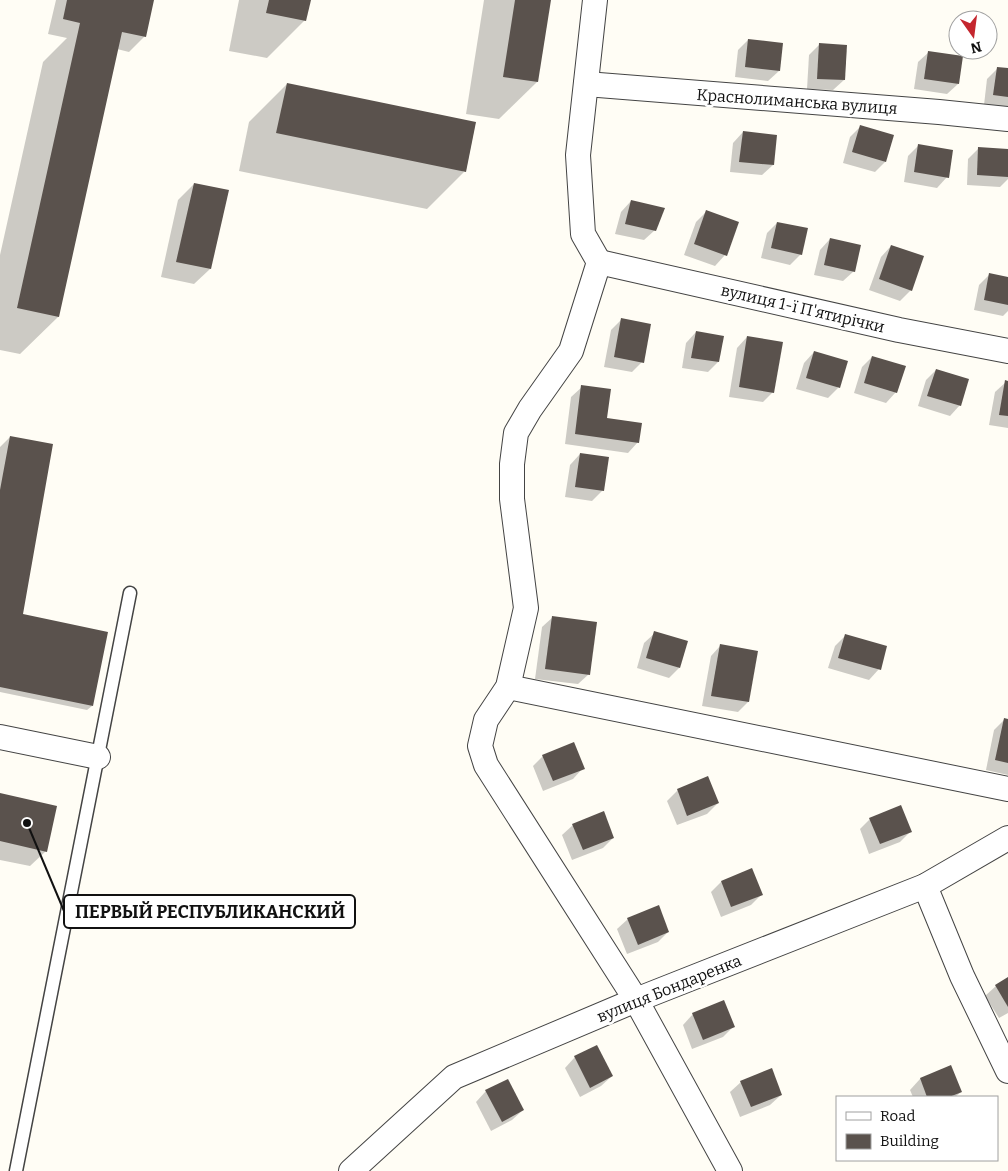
<svg xmlns="http://www.w3.org/2000/svg" width="1008" height="1171" viewBox="0 0 1008 1171" font-family="Bitter,serif">
  <rect width="100%" height="100%" fill="#fffdf5"/>
  <g fill="#0003">
    <polygon points="56,0 153,0 145,36 129,52 117,49 58,317 20,354 0,350 0,255 43,62 67,38 48,34"/>
    <polygon points="239,0 309,0 305,20 267,58 229,51"/>
    <polygon points="484,0 550,0 537,82 499,119 466,114"/>
    <polygon points="748,40 779,71 768,81 735,77 738,50"/>
    <polygon points="819,45 844,80 833,90 807,89 809,55"/>
    <polygon points="929,52 958,84 947,94 914,89 918,62"/>
    <polygon points="998,68 1008,70 1008,109 984,105 987,79"/>
    <polygon points="287,84 464,172 427,209 239,171 249,122"/>
    <polygon points="861,126 885,162 875,172 843,163 850,137"/>
    <polygon points="743,132 773,165 762,175 730,172 733,143"/>
    <polygon points="918,146 947,177 937,188 904,182 908,156"/>
    <polygon points="979,148 1008,150 1008,179 1000,187 967,185 968,159"/>
    <polygon points="194,184 210,269 194,284 161,277 178,200"/>
    <polygon points="631,201 655,230 644,240 615,234 621,212"/>
    <polygon points="707,211 725,255 715,266 684,255 696,222"/>
    <polygon points="777,223 801,254 790,265 761,258 767,233"/>
    <polygon points="830,239 854,271 843,281 814,275 820,250"/>
    <polygon points="891,246 911,290 900,301 869,290 881,257"/>
    <polygon points="990,274 1008,278 1008,311 1003,316 974,310 979,285"/>
    <polygon points="622,319 642,362 632,372 604,367 611,330"/>
    <polygon points="696,332 718,362 708,372 682,368 686,343"/>
    <polygon points="747,337 773,392 763,402 729,397 737,348"/>
    <polygon points="814,352 838,388 828,398 796,389 804,363"/>
    <polygon points="872,357 896,392 886,403 854,393 862,367"/>
    <polygon points="936,370 960,405 950,416 918,406 926,380"/>
    <polygon points="1006,382 1008,382 1008,428 989,425 995,392"/>
    <polygon points="582,387 605,419 638,442 628,453 565,444 571,397"/>
    <polygon points="10,437 20,619 92,706 87,710 0,692 0,447"/>
    <polygon points="580,454 603,490 592,501 565,497 570,465"/>
    <polygon points="553,617 589,674 578,684 535,679 542,627"/>
    <polygon points="655,633 679,668 669,678 637,668 644,643"/>
    <polygon points="845,636 879,669 869,680 828,668 835,646"/>
    <polygon points="721,645 748,702 738,712 702,706 711,656"/>
    <polygon points="1004,720 1008,720 1008,775 986,770 994,730"/>
    <polygon points="543,756 583,768 573,779 543,791 533,766"/>
    <polygon points="678,790 718,803 707,814 677,825 667,801"/>
    <polygon points="0,794 46,851 30,866 0,860"/>
    <polygon points="870,819 910,832 900,842 869,854 860,829"/>
    <polygon points="573,825 613,838 603,848 572,860 562,835"/>
    <polygon points="721,882 762,894 751,905 721,917 711,892"/>
    <polygon points="628,919 668,932 658,942 627,954 617,929"/>
    <polygon points="1008,979 1008,1013 999,1018 985,996 996,986"/>
    <polygon points="693,1014 733,1027 723,1037 692,1049 683,1025"/>
    <polygon points="575,1057 612,1076 601,1086 580,1097 565,1068"/>
    <polygon points="951,1067 961,1092 955,1097 913,1097 910,1090 920,1079"/>
    <polygon points="741,1082 781,1095 770,1105 740,1117 730,1092"/>
    <polygon points="486,1091 523,1110 512,1120 491,1131 476,1102"/>
  </g>
  <g fill="#5a524d">
    <polygon points="67,0 154,0 146,37 122,32 59,317 17,308 80,23 63,19"/>
    <polygon points="269,0 311,0 306,21 266,13"/>
    <polygon points="515,0 551,0 538,82 503,77"/>
    <polygon points="748,39 783,43 780,71 745,67"/>
    <polygon points="819,43 847,45 845,80 817,79"/>
    <polygon points="928,51 963,56 959,84 924,79"/>
    <polygon points="997,67 1008,68 1008,97 993,95"/>
    <polygon points="287,83 476,122 466,172 276,133"/>
    <polygon points="860,125 894,135 886,162 852,152"/>
    <polygon points="743,131 777,135 774,165 739,162"/>
    <polygon points="918,144 953,150 949,178 914,172"/>
    <polygon points="978,147 1008,149 1008,177 977,175"/>
    <polygon points="194,183 229,190 211,269 176,262"/>
    <polygon points="631,200 665,208 656,231 625,224"/>
    <polygon points="706,210 739,222 727,256 694,244"/>
    <polygon points="777,222 808,228 802,255 771,248"/>
    <polygon points="830,238 861,245 855,272 824,265"/>
    <polygon points="891,245 924,256 912,291 879,279"/>
    <polygon points="989,273 1008,277 1008,305 984,300"/>
    <polygon points="621,318 651,324 644,363 614,357"/>
    <polygon points="696,331 724,336 719,362 691,358"/>
    <polygon points="747,336 783,342 774,393 739,387"/>
    <polygon points="814,351 848,361 840,388 806,378"/>
    <polygon points="872,356 906,366 897,393 864,383"/>
    <polygon points="936,369 969,379 961,406 927,396"/>
    <polygon points="1005,380 1008,381 1008,416 999,415"/>
    <polygon points="581,385 611,389 607,418 642,423 639,443 575,434"/>
    <polygon points="10,436 53,444 23,614 108,632 93,706 0,687 0,490"/>
    <polygon points="580,453 609,457 604,491 575,487"/>
    <polygon points="552,616 597,622 590,675 545,669"/>
    <polygon points="654,631 688,641 680,668 646,658"/>
    <polygon points="845,634 887,646 881,670 838,658"/>
    <polygon points="720,644 758,651 749,702 711,696"/>
    <polygon points="1004,718 1008,719 1008,763 995,760"/>
    <polygon points="574,742 585,769 553,781 542,755"/>
    <polygon points="708,776 719,803 687,816 677,789"/>
    <polygon points="0,793 57,806 47,852 0,841"/>
    <polygon points="901,805 912,832 880,844 869,818"/>
    <polygon points="604,811 614,838 583,850 572,824"/>
    <polygon points="752,868 763,895 731,907 721,881"/>
    <polygon points="659,905 669,932 638,945 627,918"/>
    <polygon points="1008,977 1008,1007 995,985"/>
    <polygon points="724,1000 735,1027 703,1040 692,1013"/>
    <polygon points="597,1045 613,1076 590,1088 574,1056"/>
    <polygon points="951,1065 962,1092 949,1097 927,1097 920,1078"/>
    <polygon points="772,1068 782,1095 751,1107 740,1081"/>
    <polygon points="508,1079 524,1110 502,1122 485,1090"/>
  </g>
  <g fill="none" stroke-linecap="round" stroke-linejoin="round">
    <defs>
      <polyline id="lane" points="16,1171 130,593"/>
      <g id="street">
        <polyline points="595,0 578,155 583,234 599,262 571,351 530,409 516,433 512,464 512,499 526,608 508,687 486,720 480,746 486,765 636,1000 730,1171"/>
        <polyline points="586,84 939,112 1008,119"/>
        <polyline points="599,262 899,330 1008,351"/>
        <polyline points="508,687 1008,789"/>
        <polyline points="0,737 98,757"/>
        <polyline points="925,886 962,976 1008,1071"/>
        <polyline points="351,1171 454,1077 636,1000 925,886 1008,838"/>
      </g>
    </defs>
    <use href="#lane" stroke="#444" stroke-width="15"/>
    <use href="#street" stroke="#444" stroke-width="26"/>
    <use href="#lane" stroke="#fff" stroke-width="12"/>
    <use href="#street" stroke="#fff" stroke-width="24"/>
  </g>
  <g text-anchor="middle" stroke-width="5" stroke-linejoin="round" paint-order="stroke">
    <g font-size="16" fill="#111" stroke="#fff">
      <text transform="translate(797 101) rotate(4)" y="6">Краснолиманська вулиця</text>
      <text transform="translate(803 308) rotate(13)" y="6">вулиця 1-ї П'ятирічки</text>
      <text transform="translate(669 988) rotate(-22)" y="6">вулиця Бондаренка</text>
    </g>
  </g>
  <path fill="none" stroke="#111" stroke-width="2" d="M27 823L64 911"/>
  <circle fill="#111" stroke="#fff" stroke-width="2" cx="27" cy="823" r="5"/>
  <rect fill="#fff" stroke="#111" stroke-width="2" x="64" y="895" width="291" height="33" rx="5"/>
  <g font-size="18" text-anchor="middle" font-weight="bold" fill="#111">
    <text x="210" y="918">ПЕРВЫЙ РЕСПУБЛИКАНСКИЙ</text>
  </g>
  <rect x="836" y="1096" width="162" height="65" fill="#ffffff" stroke="#a0a0a0"/>
  <rect x="846" y="1112" width="25" height="8" fill="#ffffff" stroke="#a0a0a0"/>
  <text x="880" y="1121" font-size="15" fill="#111111">Road</text>
  <rect x="846" y="1134" width="25" height="15" fill="#5a524d" stroke="#a0a0a0"/>
  <text x="880" y="1146" font-size="15" fill="#111111">Building</text>
  <g transform="translate(973 35) rotate(166)"><circle r="24" fill="#ffffff" stroke="#a0a0a0"/>
  <path d="M0-4L9 19L0 12L-9 19Z" fill="#c4262e"/>
  <text y="-8" font-size="14" font-weight="bold" text-anchor="middle" fill="#111111">N</text>
  </g>
</svg>
